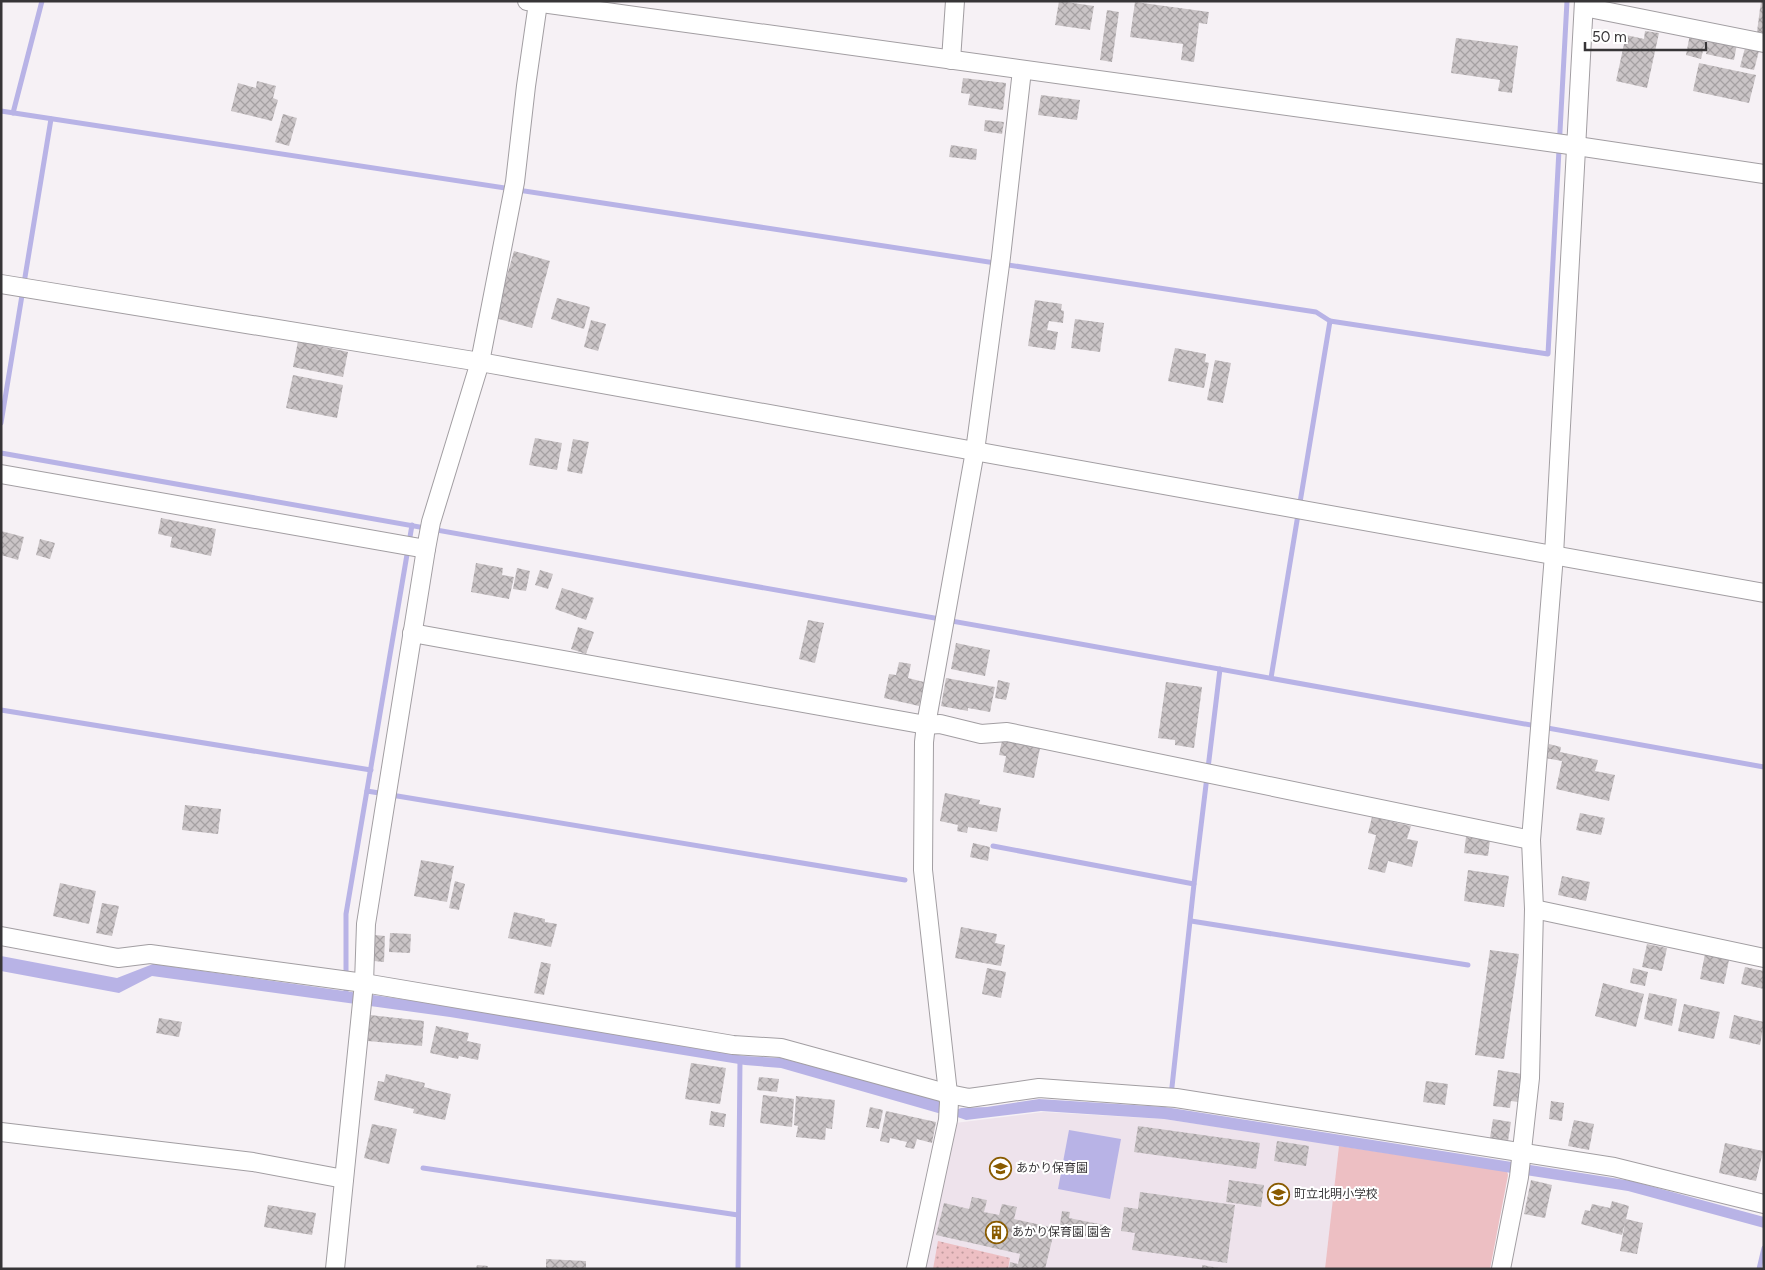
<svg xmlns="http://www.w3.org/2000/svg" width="1765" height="1270" viewBox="0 0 1765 1270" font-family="Figtree,'Noto Sans JP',sans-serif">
  <defs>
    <pattern id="grass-dots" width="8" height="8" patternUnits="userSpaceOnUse" patternTransform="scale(1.25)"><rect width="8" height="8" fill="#edbfc3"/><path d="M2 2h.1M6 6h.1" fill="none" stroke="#c19c9f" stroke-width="1.8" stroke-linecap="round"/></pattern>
    <pattern id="building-cross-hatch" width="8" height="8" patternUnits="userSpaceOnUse" patternTransform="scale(1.25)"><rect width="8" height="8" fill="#cac4c6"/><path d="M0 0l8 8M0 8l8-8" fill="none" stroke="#a5a0a2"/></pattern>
  </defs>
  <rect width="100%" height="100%" fill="#f6f1f5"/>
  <polygon fill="#eee3ec" points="1043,1112 1164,1119 1507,1171 1508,1175 1490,1269 923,1269 955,1123"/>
  <polygon fill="url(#grass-dots)" points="938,1241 1010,1258 1008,1269 933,1269"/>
  <polygon fill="#edbfc3" points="1339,1146 1507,1171 1508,1175 1490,1269 1325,1269"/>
  <g fill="#b8b3e6">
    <polygon points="1,956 117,978 153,964 451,1006 744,1056 781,1058 939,1100 943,1106 956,1110 961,1108 987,1107 1039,1099 1165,1107 1632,1181 1764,1217 1764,1228 1628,1191 1164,1119 1041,1111 966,1120 946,1113 938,1113 781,1068 745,1065 450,1017 152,976 119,993 1,971"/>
    <polygon points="1069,1130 1121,1139 1110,1199 1058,1189"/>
  </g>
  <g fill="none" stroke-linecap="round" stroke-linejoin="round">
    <g stroke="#b8b3e6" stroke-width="5">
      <polyline points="1,111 1316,312 1330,321"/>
      <polyline points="13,113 42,1"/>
      <polyline points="1,423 51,119"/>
      <polyline points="1,453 1036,636 1764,767"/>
      <polyline points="1271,678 1330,321 1548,354 1567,1"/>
      <polyline points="1,710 371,770"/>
      <polyline points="367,791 905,880"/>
      <polyline points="993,846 1194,884"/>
      <polyline points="1191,921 1468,965"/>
      <polyline points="346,996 346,914 412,525"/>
      <polyline points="1171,1096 1194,884 1220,669"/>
      <polyline points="423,1168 738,1215"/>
      <polyline points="738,1269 740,1060"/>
      <polyline points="1759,1269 1764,1248"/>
    </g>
  </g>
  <g fill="url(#building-cross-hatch)">
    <polygon points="1059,1 1094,6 1090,30 1055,25"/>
    <polygon points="1761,1 1764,1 1764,33 1757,32"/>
    <polygon points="1135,2 1209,12 1207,24 1199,23 1194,62 1181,60 1183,44 1130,37"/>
    <polygon points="1107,10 1119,12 1112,62 1100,60"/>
    <polygon points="1645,31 1659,33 1647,88 1616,81 1626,35 1644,39"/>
    <polygon points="1690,34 1706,38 1701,59 1686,55"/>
    <polygon points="1456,38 1518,46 1512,93 1498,91 1500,80 1451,73"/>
    <polygon points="1709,39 1737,44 1734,60 1706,54"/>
    <polygon points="1745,48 1759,51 1754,70 1740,67"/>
    <polygon points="1699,63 1756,75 1749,103 1693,91"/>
    <polygon points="963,78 1006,83 1003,110 968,105 970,94 961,93"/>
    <polygon points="257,81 276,86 273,98 278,100 272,121 231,111 238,83 256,88"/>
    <polygon points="1041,95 1080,100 1077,120 1038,115"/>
    <polygon points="283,114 297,118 289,146 275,142"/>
    <polygon points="985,120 1004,122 1002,134 984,131"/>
    <polygon points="951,145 977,149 976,160 949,157"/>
    <polygon points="514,251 550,261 532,328 495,318"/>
    <polygon points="557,298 590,307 584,329 551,319"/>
    <polygon points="1035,300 1062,304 1061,310 1064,311 1063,323 1049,321 1047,330 1058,332 1055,350 1028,346"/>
    <polygon points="1075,319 1104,323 1100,352 1071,348"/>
    <polygon points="591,320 606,324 598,351 584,347"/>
    <polygon points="298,341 348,352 343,377 293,367"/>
    <polygon points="1175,348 1206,354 1205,362 1209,363 1204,388 1168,381"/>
    <polygon points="1215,360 1231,363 1223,403 1207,400"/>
    <polygon points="293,375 343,385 337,418 286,408"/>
    <polygon points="535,438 562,443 557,470 529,465"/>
    <polygon points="573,439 589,442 582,474 567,471"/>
    <polygon points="161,518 216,529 211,556 170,547 172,537 158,534"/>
    <polygon points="1,531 24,537 18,560 1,555"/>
    <polygon points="40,539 55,543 50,559 36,555"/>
    <polygon points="476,563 503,568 502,575 514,577 509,599 471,592"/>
    <polygon points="517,568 530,571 526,591 513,589"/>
    <polygon points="540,570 553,574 548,589 535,585"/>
    <polygon points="562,588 594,598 586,620 555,609"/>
    <polygon points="808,620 824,623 815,663 799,659"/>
    <polygon points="578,627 594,632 586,654 571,649"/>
    <polygon points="956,643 990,650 985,676 951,669"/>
    <polygon points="899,662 911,664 908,678 924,682 919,706 884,698 889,674 896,675"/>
    <polygon points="946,678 995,687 990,712 968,708 968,711 941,706"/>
    <polygon points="998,680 1010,683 1006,700 995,698"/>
    <polygon points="1166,682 1202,687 1194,748 1175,745 1175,740 1158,738"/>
    <polygon points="1002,740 1040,748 1034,778 1003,772 1006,756 999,755"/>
    <polygon points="1549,744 1561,747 1560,752 1598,760 1595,771 1615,775 1609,801 1556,789 1562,761 1545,758"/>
    <polygon points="945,793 980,800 979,804 1001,808 997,832 968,827 967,833 957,831 958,825 940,821"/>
    <polygon points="185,805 221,809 218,834 182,830"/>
    <polygon points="1580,813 1605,818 1601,835 1576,830"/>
    <polygon points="1372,817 1411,826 1407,839 1418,841 1412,867 1388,861 1385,873 1368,869 1376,835 1368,833"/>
    <polygon points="1466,837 1490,840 1488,856 1464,853"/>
    <polygon points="973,843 990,847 988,861 970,857"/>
    <polygon points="421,860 454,866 447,902 414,896"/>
    <polygon points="1468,870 1509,876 1504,907 1464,901"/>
    <polygon points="1562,876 1590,882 1586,901 1558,895"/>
    <polygon points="455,881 465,884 459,910 449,908"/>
    <polygon points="60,883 96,891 89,924 53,916"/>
    <polygon points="102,903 119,906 112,936 96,933"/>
    <polygon points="514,912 545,919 545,922 557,924 551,947 508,938"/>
    <polygon points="961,927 997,934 995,943 1005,945 1001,966 955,958"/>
    <polygon points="390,933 411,934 410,953 389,952"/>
    <polygon points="375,935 385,936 384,962 374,961"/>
    <polygon points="1647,944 1667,948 1662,971 1642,967"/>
    <polygon points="1490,950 1519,954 1504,1059 1475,1055"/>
    <polygon points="1705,954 1729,960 1724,984 1700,979"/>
    <polygon points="541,962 551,964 544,995 534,993"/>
    <polygon points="1745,967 1764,971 1764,989 1741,984"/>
    <polygon points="987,968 1006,972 1001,998 982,994"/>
    <polygon points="1633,968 1648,972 1645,986 1630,983"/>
    <polygon points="1603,983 1644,994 1636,1027 1595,1016"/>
    <polygon points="1649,993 1677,999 1672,1026 1644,1019"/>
    <polygon points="1684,1004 1720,1012 1714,1039 1678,1031"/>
    <polygon points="370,1015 424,1021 422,1046 368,1041"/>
    <polygon points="1734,1015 1764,1022 1760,1045 1729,1038"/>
    <polygon points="159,1018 182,1022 179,1037 156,1033"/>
    <polygon points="436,1026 469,1033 467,1041 481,1044 478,1060 459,1056 458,1059 430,1053"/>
    <polygon points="691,1063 726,1068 720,1104 685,1099"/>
    <polygon points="1498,1070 1522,1074 1518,1102 1511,1101 1510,1108 1493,1106"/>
    <polygon points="386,1074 425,1083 424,1087 451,1094 445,1120 413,1113 414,1109 374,1100 378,1081 384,1082"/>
    <polygon points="759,1077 779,1079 777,1092 757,1090"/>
    <polygon points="1426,1081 1448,1084 1445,1105 1423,1102"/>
    <polygon points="763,1095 794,1099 792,1127 760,1123"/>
    <polygon points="796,1096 835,1100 832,1129 826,1128 825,1140 796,1137 798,1126 794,1125"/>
    <polygon points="1551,1101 1564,1103 1562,1121 1549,1119"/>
    <polygon points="870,1107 883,1110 879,1129 866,1127"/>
    <polygon points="711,1111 726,1114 724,1127 709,1125"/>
    <polygon points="886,1111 936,1122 932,1143 917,1139 914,1149 905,1147 907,1142 890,1138 889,1143 880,1141"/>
    <polygon points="1493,1119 1511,1122 1508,1141 1490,1138"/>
    <polygon points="1574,1120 1594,1124 1589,1150 1568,1146"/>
    <polygon points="372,1124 397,1129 389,1164 364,1158"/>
    <polygon points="1138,1126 1260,1143 1256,1169 1134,1152"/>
    <polygon points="1277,1141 1309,1146 1306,1166 1274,1161"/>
    <polygon points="1725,1143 1763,1151 1756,1181 1719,1173"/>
    <polygon points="1229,1180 1264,1185 1261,1207 1226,1202"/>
    <polygon points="1531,1180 1552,1185 1545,1218 1524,1214"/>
    <polygon points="1140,1192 1235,1205 1227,1263 1132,1250 1135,1233 1121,1231 1124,1207 1138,1209"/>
    <polygon points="972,1197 987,1200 984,1212 999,1215 1002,1204 1017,1207 1014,1219 1055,1228 1045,1269 1009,1269 1010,1262 1018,1264 1020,1254 936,1235 944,1203 969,1209"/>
    <polygon points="1612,1201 1629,1206 1626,1219 1643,1223 1637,1254 1620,1251 1625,1223 1622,1235 1581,1224 1585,1210 1590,1211 1592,1204 1610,1208"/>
    <polygon points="268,1205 316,1213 312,1235 264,1227"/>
    <polygon points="1062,1211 1070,1212 1069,1218 1104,1225 1101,1239 1059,1231"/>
    <polygon points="546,1259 586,1261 586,1269 546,1269"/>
    <polygon points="477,1265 488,1266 487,1269 476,1269"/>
    <polygon points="1202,1265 1219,1268 1219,1269 1202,1269"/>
  </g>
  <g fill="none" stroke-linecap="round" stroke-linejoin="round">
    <defs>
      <g id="minor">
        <polyline points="527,1 1577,146 1764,174"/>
        <polyline points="1584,7 1764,43"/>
        <polyline points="951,60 955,1"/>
        <polyline points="1,284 480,362 1764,593"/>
        <polyline points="1,474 426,549"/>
        <polyline points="412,633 926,725 940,724 981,734 1007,732 1531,840"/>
        <polyline points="1534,909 1764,958"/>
        <polyline points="1,936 118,958 150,954 364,983 733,1045 781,1048 949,1094 969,1098 1039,1088 1176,1098 1614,1167 1764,1204"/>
        <polyline points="1,1132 253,1162 344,1179"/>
        <polyline points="335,1269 364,983 366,924 426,549 431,522 480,362 515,182 526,86 538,3"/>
        <polyline points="916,1269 948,1120 949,1102 923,870 924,742 926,725 975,451 1001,257 1022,70"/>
        <polyline points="1501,1269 1519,1177 1530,1078 1534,909 1531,840 1554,555 1584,1"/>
      </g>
    </defs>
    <use href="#minor" stroke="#a29ea2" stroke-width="20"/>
    <use href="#minor" stroke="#fff" stroke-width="18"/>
  </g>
  <defs>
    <symbol id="school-ring" viewBox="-11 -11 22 22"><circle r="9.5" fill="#fff" stroke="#895b00" stroke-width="1.5"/><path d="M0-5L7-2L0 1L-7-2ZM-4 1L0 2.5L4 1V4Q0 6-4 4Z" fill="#895b00"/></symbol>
    <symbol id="building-ring" viewBox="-11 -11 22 22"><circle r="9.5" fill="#fff" stroke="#895b00" stroke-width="1.5"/><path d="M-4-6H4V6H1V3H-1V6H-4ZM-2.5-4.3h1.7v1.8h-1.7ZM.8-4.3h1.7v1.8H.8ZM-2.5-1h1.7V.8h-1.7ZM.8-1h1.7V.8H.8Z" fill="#895b00"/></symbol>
  </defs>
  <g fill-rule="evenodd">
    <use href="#school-ring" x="988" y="1156" width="25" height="25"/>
    <use href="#school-ring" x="1266" y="1182" width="25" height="25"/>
    <use href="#building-ring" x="984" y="1220" width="25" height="25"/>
  </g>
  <g text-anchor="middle" stroke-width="4" stroke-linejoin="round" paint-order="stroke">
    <g font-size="12" fill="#373537" stroke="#fff" text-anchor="start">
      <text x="1016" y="1172">あかり保育園</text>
      <text x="1294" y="1198">町立北明小学校</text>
      <text x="1012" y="1236">あかり保育園 園舎</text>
    </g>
  </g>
  <rect width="1765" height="1270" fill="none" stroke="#373537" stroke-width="5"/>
  <path d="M1585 42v8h121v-8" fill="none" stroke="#373537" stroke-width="2.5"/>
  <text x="1592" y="42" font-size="15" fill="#373537" stroke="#ffffff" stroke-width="4" paint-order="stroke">50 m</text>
</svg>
